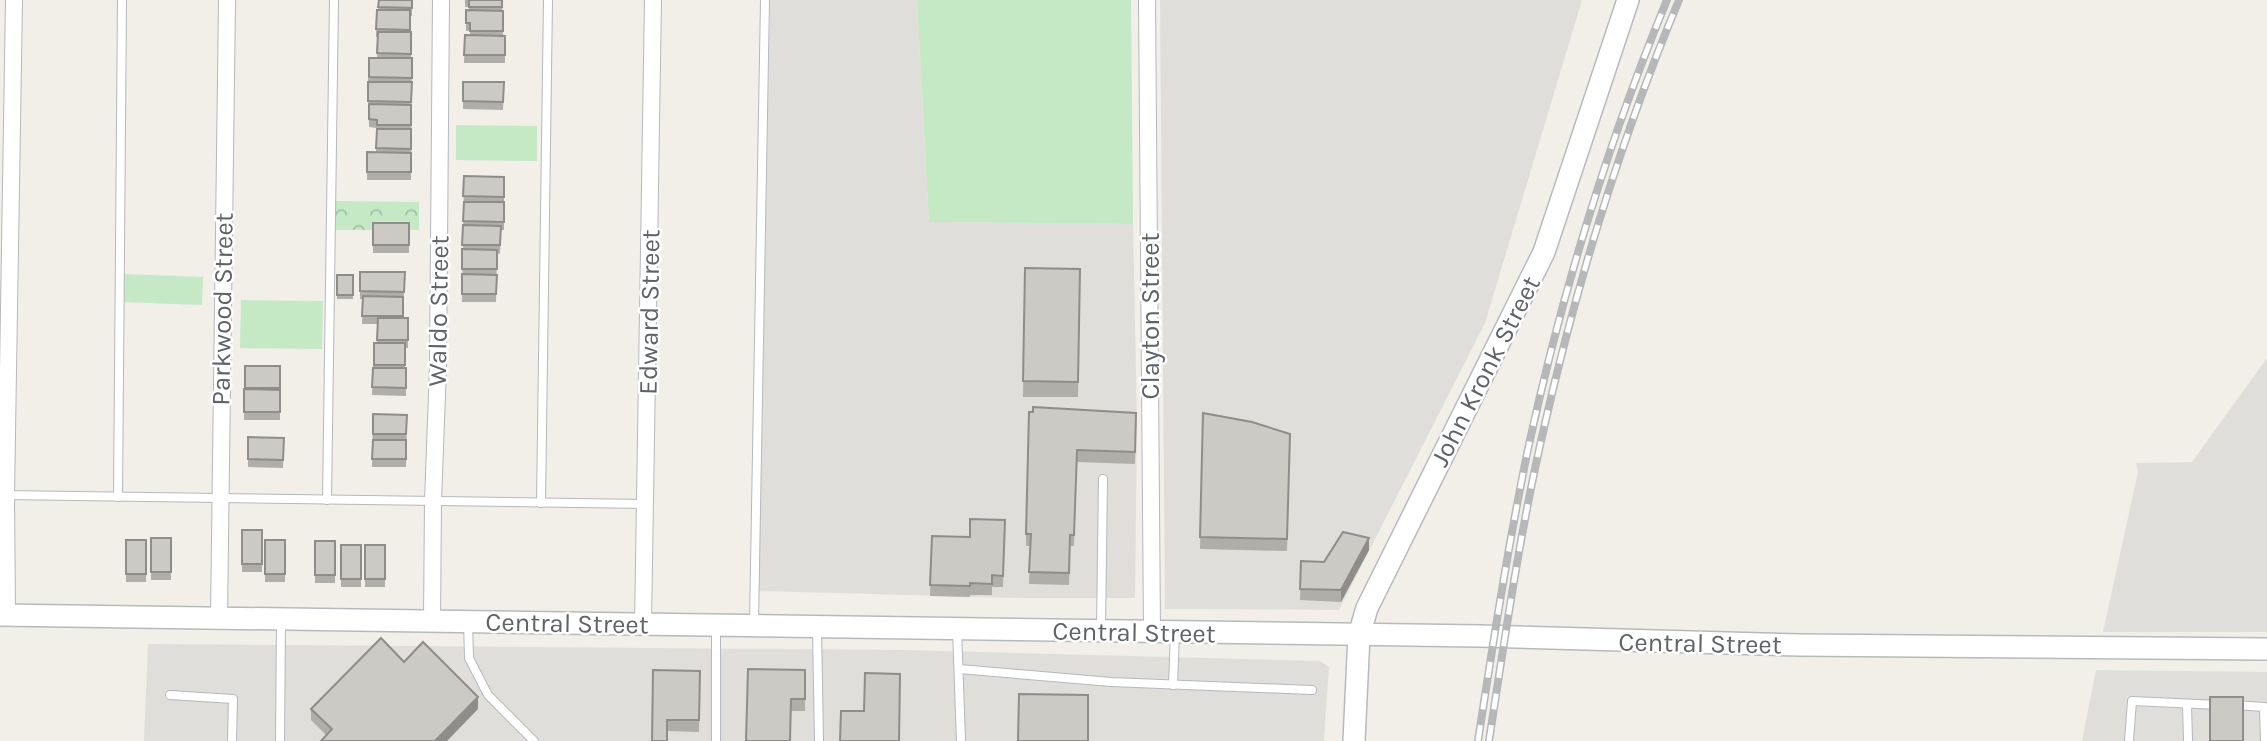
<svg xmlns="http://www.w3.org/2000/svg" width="2267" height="741" viewBox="0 0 2267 741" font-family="Karla,sans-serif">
  <defs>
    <pattern id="forest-crowns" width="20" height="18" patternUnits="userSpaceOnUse" patternTransform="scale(1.75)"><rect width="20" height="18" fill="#c5e8c5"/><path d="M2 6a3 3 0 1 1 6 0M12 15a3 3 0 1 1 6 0" fill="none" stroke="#a3c0a4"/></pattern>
  </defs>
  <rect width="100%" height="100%" fill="#f1efe8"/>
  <g fill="#e0deda">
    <polygon points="770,0 917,0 929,222 1133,224 1137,423 1135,598 1021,598 759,591"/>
    <polygon points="1160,0 1582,0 1485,323 1339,610 1165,609"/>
    <polygon points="2267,358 2267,632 2103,632 2138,472 2136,463 2192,462"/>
    <polygon points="148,644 905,650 1320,661 1329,667 1324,741 144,741"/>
    <polygon points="2096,670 2267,672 2267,741 2082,741"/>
  </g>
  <g fill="#c5e8c5">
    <polygon points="917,0 1131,0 1133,224 929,222"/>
    <polygon points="456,125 537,126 537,161 456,160"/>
    <polygon points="123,274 203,277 202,305 122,302"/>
    <polygon points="241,300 323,301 322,349 240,348"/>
  </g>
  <polygon fill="url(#forest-crowns)" points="336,201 419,202 419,230 336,230"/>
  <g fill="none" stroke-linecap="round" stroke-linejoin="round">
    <defs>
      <g id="lane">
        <polyline points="3,495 646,504"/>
        <polyline points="118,497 122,0"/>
        <polyline points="327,500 334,0"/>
        <polyline points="541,503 548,0"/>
        <polyline points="468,622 469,658 488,695 534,741"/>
        <polyline points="754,623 765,0"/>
        <polyline points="716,628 716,741"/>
        <polyline points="1101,628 1103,479"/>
        <polyline points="817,629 819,741"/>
        <polyline points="957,629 961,741"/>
        <polyline points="959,669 1111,682 1312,690"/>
        <polyline points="1173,685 1175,632"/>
        <polyline points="170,695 233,699 232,741"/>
        <polyline points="2187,704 2188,741"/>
        <polyline points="2235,705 2264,707 2265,741"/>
        <polyline points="280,741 281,619"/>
        <polyline points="2129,741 2132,701 2219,705"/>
      </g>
      <g id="street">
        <polyline points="1147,0 1152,632"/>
        <polyline points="7,615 6,495 14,0"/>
        <polyline points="219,618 227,0"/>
        <polyline points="432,621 433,501 438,367 441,0"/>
        <polyline points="643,624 653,0"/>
      </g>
      <g id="secondary">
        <polyline points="0,615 1480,636 1800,645 2267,649"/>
        <polyline points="1354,741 1359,635 1367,608 1544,252 1628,0"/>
      </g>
    </defs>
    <use href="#lane" stroke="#b5b8bc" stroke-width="10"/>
    <use href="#street" stroke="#b5b8bc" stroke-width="18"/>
    <use href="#secondary" stroke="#b6babf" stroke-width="24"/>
    <use href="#lane" stroke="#fff" stroke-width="8"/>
    <use href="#street" stroke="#fff" stroke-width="16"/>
    <use href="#secondary" stroke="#fff" stroke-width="21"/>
    <defs>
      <g id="rail">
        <path d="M1478,741C1493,643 1508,546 1528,449C1561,296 1607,145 1667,0"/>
        <path d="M1489,741C1505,637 1520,531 1544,428C1577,282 1621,139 1679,0"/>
      </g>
    </defs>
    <use href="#rail" stroke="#b6b7b8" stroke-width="8"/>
    <use href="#rail" stroke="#fff" stroke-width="5" stroke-dasharray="16" stroke-linecap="butt"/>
  </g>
  <g fill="#afaea9">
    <polygon points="379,0 412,0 412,16 410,16 410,18 411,58 412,58 411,180 367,180 367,152 376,152 377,128 369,127 368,82 369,58 377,58 378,37 376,37 376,29"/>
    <polygon points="465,0 502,0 503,36 505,36 505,63 464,63 465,35 470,35 470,31 466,31 466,10 469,10 469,7 465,7"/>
    <polygon points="463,82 504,82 503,110 463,109"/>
    <polygon points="464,176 504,177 504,230 501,230 500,254 497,253 496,302 462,302"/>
    <rect x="373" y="223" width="36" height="30"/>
    <polygon points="1025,268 1080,269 1078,397 1023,397"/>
    <polygon points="360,272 405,272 403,318 408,318 408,348 405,348 405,368 406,368 406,396 372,395 374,343 377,343 378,324 362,324 363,299 360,299"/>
    <rect x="337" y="275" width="16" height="24"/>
    <polygon points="245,366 280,366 280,420 244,420"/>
    <polygon points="1029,412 1136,413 1135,464 1077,462 1074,546 1070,546 1069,585 1029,584 1030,546 1026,546 1026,534"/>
    <polygon points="1203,413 1290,434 1287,551 1200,549"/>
    <polygon points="373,414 407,415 406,467 372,467"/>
    <polygon points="248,437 284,438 283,468 248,467"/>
    <polygon points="1005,520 1003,587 992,587 992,595 970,595 970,597 930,596 932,536 970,537"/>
    <rect x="242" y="530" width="20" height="42"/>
    <rect x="151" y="538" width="20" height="42"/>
    <rect x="126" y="540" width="20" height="42"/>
    <rect x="265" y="540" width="20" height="42"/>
    <rect x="315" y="541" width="20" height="42"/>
    <rect x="341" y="545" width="20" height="42"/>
    <rect x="365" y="545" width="20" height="42"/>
    <polygon points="1369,550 1341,602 1300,600 1301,561 1324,562"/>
    <polygon points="404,662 478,709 326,735 311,720 311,709"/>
    <polygon points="805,670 805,711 791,711 746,741"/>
    <polygon points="700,671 699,732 667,731 652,741"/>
  </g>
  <g fill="#8f8d8a">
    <polygon points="1369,538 1369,550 1341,602 1341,590"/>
    <polygon points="478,697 478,709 447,741 435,741"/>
  </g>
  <g fill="#cccac5" stroke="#8f8d8a" stroke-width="2">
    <polygon points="379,0 412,0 412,8 378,7"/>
    <rect x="469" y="0" width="33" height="7"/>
    <polygon points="377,10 410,10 410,30 376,29"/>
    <polygon points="466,10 503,11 503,31 470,31 470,23 466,23"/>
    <polygon points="378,32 411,32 411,54 377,53"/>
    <polygon points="465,35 505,36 505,55 464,55"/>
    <polygon points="369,58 412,58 412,78 369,77"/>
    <polygon points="368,82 412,82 411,102 368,101"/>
    <polygon points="463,82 504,82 503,102 463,101"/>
    <polygon points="369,104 411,105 411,125 377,125 377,120 369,119"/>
    <polygon points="377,129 411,129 411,149 376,148"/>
    <polygon points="367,152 411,153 411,172 367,172"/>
    <polygon points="464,176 504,177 504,197 463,196"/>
    <polygon points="464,202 504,202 504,222 463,221"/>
    <rect x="373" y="223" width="36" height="22"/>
    <polygon points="463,225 501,226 500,245 462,245"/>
    <polygon points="462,249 497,250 497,269 462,269"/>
    <polygon points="1025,268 1080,269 1078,382 1023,381"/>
    <polygon points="360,272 405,272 404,292 360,291"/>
    <polygon points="462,274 497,275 496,294 462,294"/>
    <rect x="337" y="275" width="16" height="20"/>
    <polygon points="363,296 403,297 403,316 362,316"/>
    <polygon points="378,318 408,318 408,340 377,340"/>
    <rect x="374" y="343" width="31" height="22"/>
    <rect x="245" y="366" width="35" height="22"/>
    <polygon points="373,368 406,368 406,388 372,387"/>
    <polygon points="244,389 280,390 280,412 244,412"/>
    <polygon points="1033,407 1136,413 1135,452 1077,450 1074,535 1070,535 1069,573 1029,572 1031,534 1026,534 1029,412 1033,412"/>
    <polygon points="1203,413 1252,422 1290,434 1287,539 1200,537"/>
    <polygon points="373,414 407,415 406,434 373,434"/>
    <polygon points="248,437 284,438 283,460 248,459"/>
    <polygon points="373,440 406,440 406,459 372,459"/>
    <polygon points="970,519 1005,520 1003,576 992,575 992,584 970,583 970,586 930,585 932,536 970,537"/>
    <rect x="242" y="530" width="20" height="34"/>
    <polygon points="1343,532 1369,538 1341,590 1300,589 1301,561 1324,562"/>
    <rect x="151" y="538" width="20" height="34"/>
    <rect x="126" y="540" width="20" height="34"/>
    <rect x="265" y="540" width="20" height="34"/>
    <rect x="315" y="541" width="20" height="34"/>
    <rect x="341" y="545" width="20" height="34"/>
    <rect x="365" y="545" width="20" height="34"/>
    <polygon points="381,638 404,662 423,642 478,697 435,741 321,741 332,729 311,709"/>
    <polygon points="748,669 805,670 805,699 791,699 790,741 746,741"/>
    <polygon points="653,670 700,671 699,720 667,720 667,741 652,741"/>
    <polygon points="865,673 900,674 899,741 840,741 841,711 864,711"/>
    <polygon points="1019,694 1088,695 1088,741 1018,741"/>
    <rect x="2210" y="697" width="33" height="44"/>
  </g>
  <g text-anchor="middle" stroke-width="5" stroke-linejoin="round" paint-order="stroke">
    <g font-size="26" fill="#5f6368" stroke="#fff">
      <text transform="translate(222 309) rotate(-89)" y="9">Parkwood Street</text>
      <text transform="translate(438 311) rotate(-89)" y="9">Waldo Street</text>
      <text transform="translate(649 312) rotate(-89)" y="9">Edward Street</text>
      <text transform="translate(1150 316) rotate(-90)" y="9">Clayton Street</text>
      <text transform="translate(1485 371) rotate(-63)" y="9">John Kronk Street</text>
      <text transform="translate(567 623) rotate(1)" y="9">Central Street</text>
      <text transform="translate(1134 632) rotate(1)" y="9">Central Street</text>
      <text transform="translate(1700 643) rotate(1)" y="9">Central Street</text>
    </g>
  </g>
</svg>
